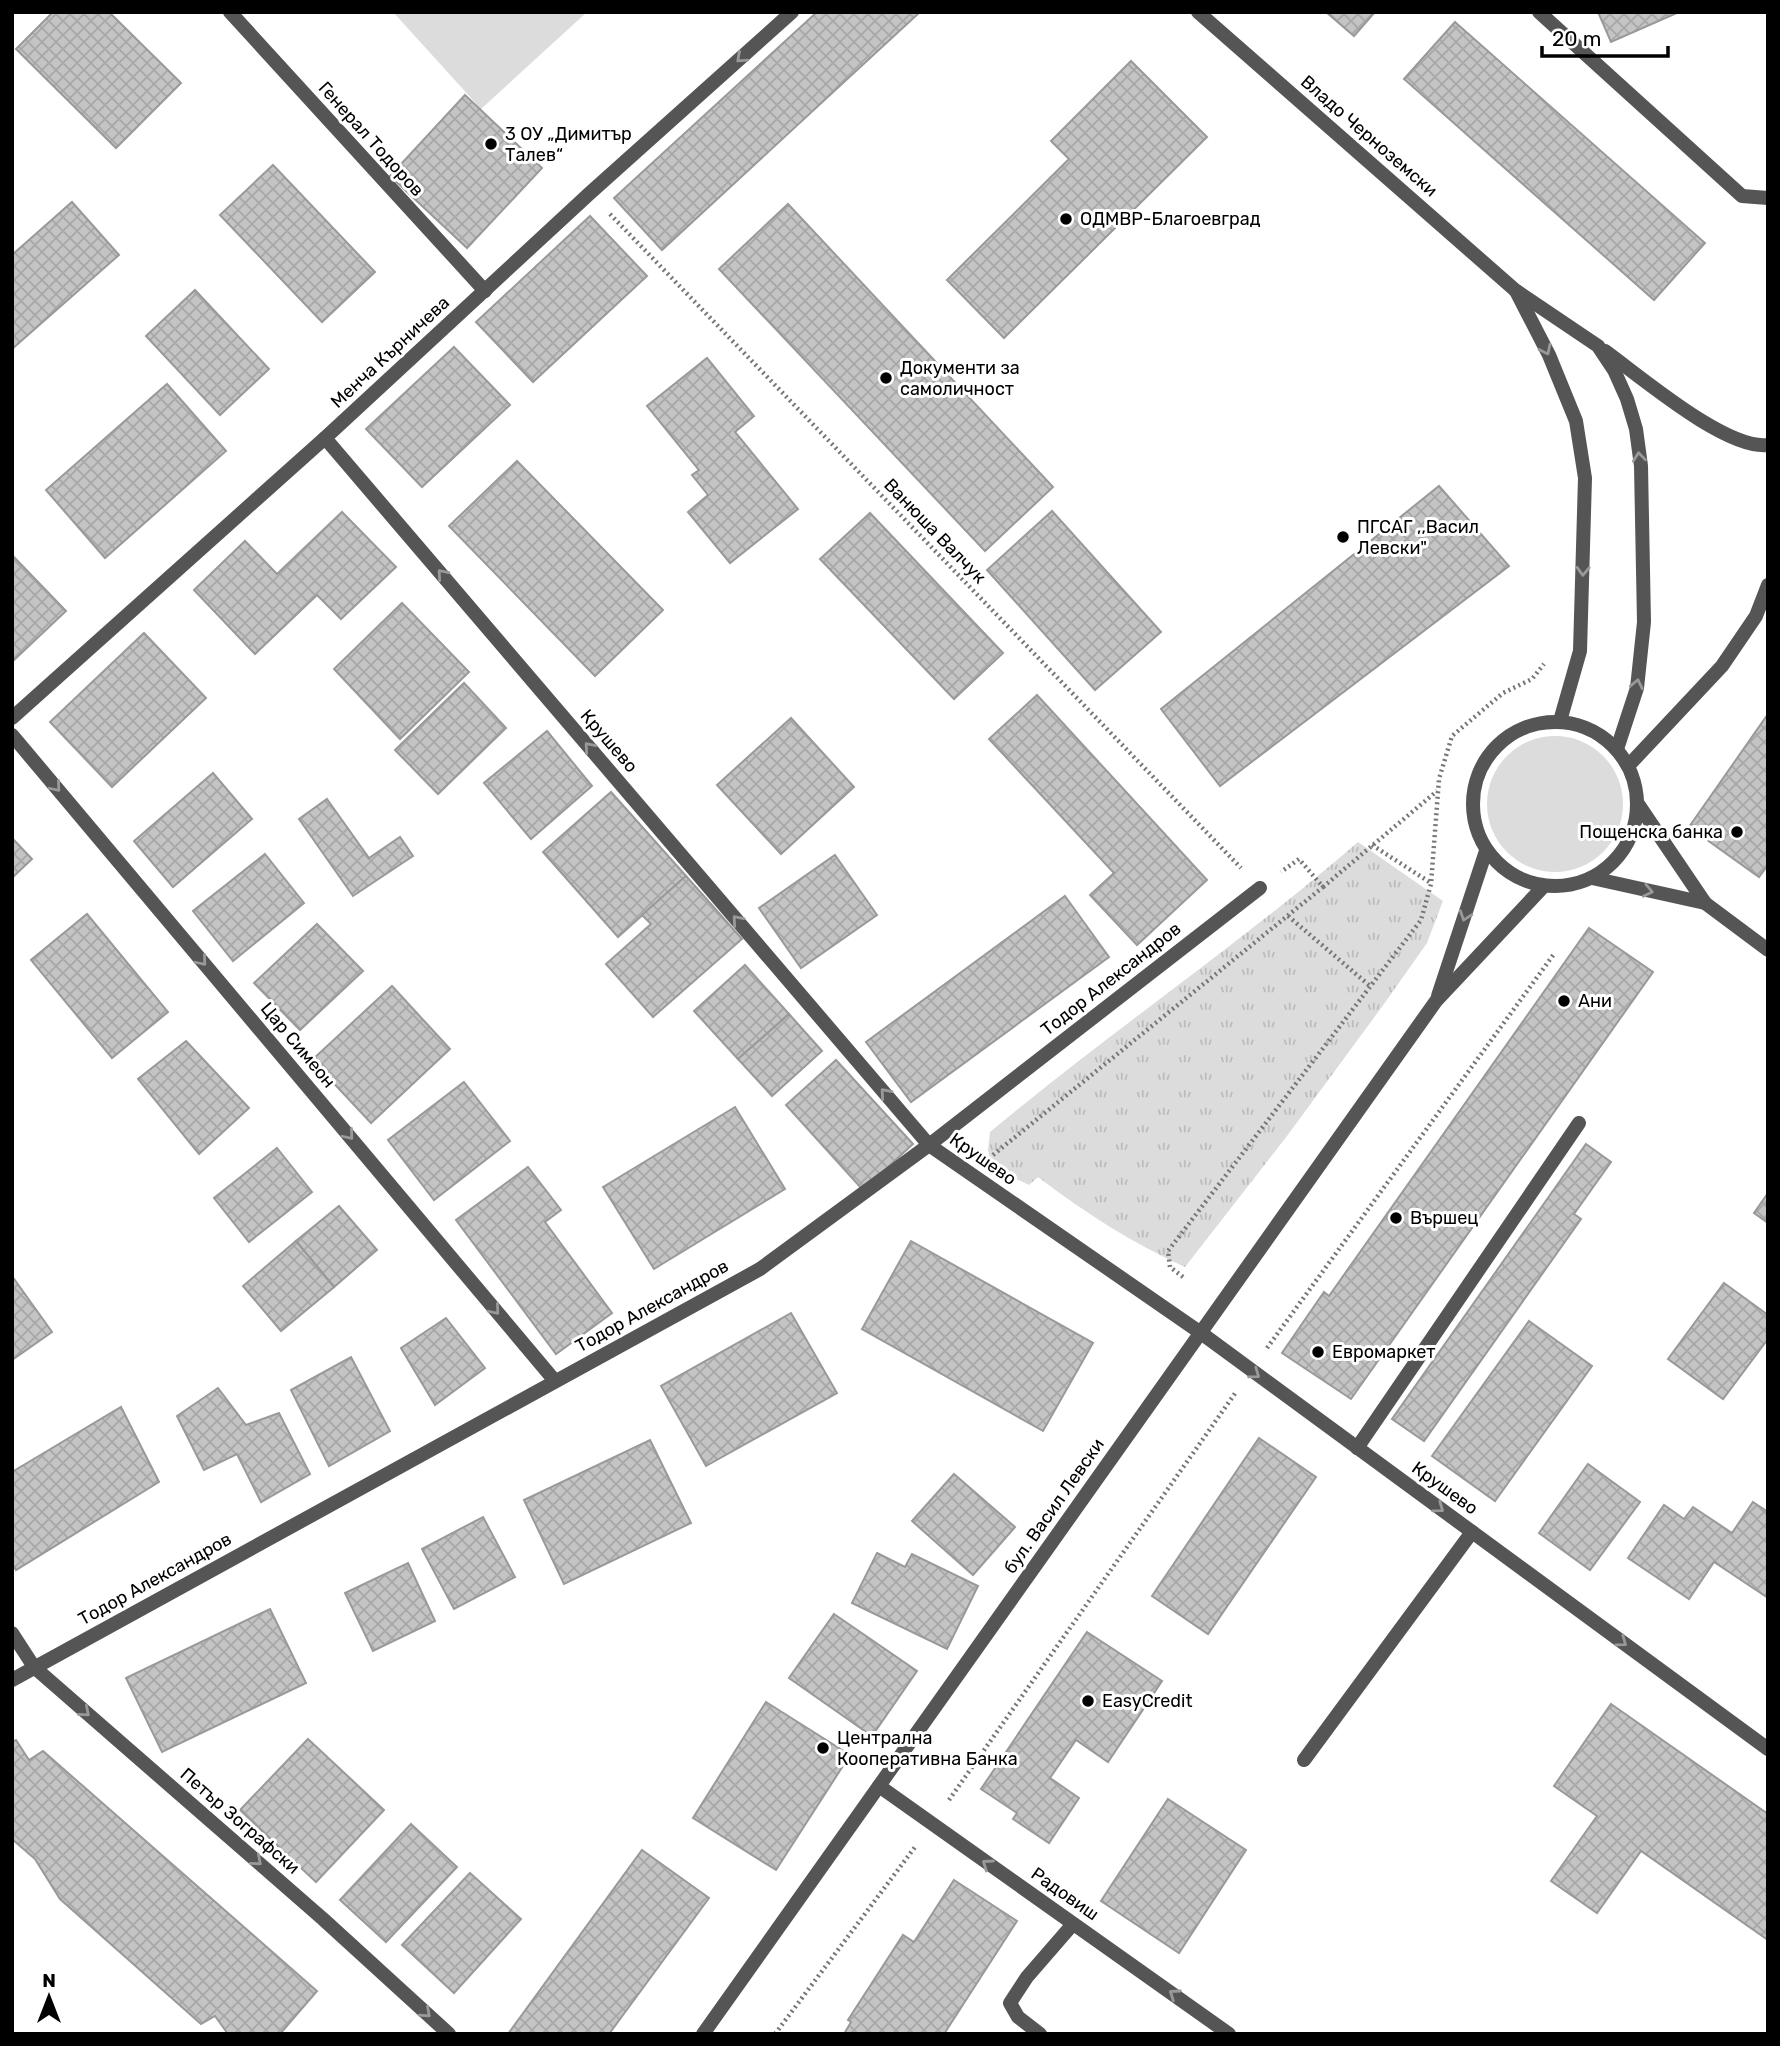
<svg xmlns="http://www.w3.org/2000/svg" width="1780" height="2046" viewBox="0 0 1780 2046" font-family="Rubik,sans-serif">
  <defs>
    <pattern id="park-tufts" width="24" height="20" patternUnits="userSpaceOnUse" patternTransform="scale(1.75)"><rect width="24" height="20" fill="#dcdcdc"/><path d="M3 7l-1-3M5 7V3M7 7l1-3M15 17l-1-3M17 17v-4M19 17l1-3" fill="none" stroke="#bbb"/></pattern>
    <pattern id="building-cross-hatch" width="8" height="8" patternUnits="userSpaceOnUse" patternTransform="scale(1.75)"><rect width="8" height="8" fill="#c4c4c4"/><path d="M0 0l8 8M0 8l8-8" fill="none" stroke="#a7a7a7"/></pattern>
  </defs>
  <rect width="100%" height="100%" fill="#fff"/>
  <g fill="#dcdcdc">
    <polygon points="393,12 587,12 481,109"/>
    <circle cx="1555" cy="804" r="68"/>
  </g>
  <path fill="url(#park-tufts)" d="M1358,842L1443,901L1427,943L1384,1004L1287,1136L1185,1267C1132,1243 1084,1212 1038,1177L1029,1185L992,1167L988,1150L990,1132C1110,1032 1240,944 1358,842Z"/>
  <g fill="url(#building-cross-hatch)" stroke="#999" stroke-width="2">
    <polygon points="53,12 109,12 181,83 116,148 16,49"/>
    <polygon points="817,12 920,12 662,250 614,198"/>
    <polygon points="1326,12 1375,12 1354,36"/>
    <polygon points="1598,12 1679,12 1611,42"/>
    <polygon points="1455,22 1705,243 1654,300 1404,79"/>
    <polygon points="1131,61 1207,137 1004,338 947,280 1069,159 1051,141"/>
    <polygon points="465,95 542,168 467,248 390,176"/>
    <polygon points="273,165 375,272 322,322 220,215"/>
    <polygon points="72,202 119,255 12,349 12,255"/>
    <polygon points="788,204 1053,487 985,551 719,269"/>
    <polygon points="590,216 647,276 533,382 476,322"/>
    <polygon points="195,290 269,369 220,415 146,336"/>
    <polygon points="454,347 510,405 422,487 366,429"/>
    <polygon points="707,358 754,416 735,432 798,509 730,563 688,512 708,495 692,475 699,470 647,406"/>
    <polygon points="167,384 226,451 105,558 46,490"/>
    <polygon points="517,461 663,610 595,676 449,526"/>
    <polygon points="1439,486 1509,566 1220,786 1161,709"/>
    <polygon points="1052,511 1161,632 1095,690 987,570"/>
    <polygon points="342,512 396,567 341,619 317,595 255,654 194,590 245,541 277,574"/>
    <polygon points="870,513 1003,653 954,699 820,559"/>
    <polygon points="12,555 66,611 12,662"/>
    <polygon points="402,603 469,672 400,739 334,669"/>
    <polygon points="144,633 206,698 112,787 50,722"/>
    <polygon points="464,683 506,728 438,794 395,750"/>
    <polygon points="1037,695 1207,880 1137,945 1090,895 1114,873 989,739"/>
    <polygon points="1768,714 1768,865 1759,877 1689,827"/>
    <polygon points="791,718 854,787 781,854 717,785"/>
    <polygon points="547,731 592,786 531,839 484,783"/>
    <polygon points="213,773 252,819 173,887 134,841"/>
    <polygon points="611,792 686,876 618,937 543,852"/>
    <polygon points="327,799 369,858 400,837 413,856 353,896 299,819"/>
    <polygon points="12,838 32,859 12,878"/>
    <polygon points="265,854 304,903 233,961 193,911"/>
    <polygon points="835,855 877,915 801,968 759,908"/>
    <polygon points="686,876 742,939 653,1017 606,964 651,924 642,915"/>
    <polygon points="1065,896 1109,957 911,1102 866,1042"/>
    <polygon points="87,914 168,1012 112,1058 31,960"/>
    <polygon points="317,924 363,971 300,1030 254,983"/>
    <polygon points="1589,928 1653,972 1351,1399 1282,1353 1324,1292 1329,1296"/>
    <polygon points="745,965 789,1014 738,1059 694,1011"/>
    <polygon points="392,986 450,1049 371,1123 312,1060"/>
    <polygon points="789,1014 822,1051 772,1096 738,1059"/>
    <polygon points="186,1041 249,1108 199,1154 138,1079"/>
    <polygon points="836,1060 913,1144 863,1190 786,1105"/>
    <polygon points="464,1082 510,1141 434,1200 388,1140"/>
    <polygon points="735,1107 785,1189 654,1269 603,1187"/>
    <polygon points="1586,1144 1611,1162 1574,1214 1581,1219 1424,1441 1392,1419"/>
    <polygon points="277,1148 312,1192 249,1242 214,1198"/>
    <polygon points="528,1167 561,1210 545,1222 612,1313 556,1354 456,1220"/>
    <polygon points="1768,1193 1768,1223 1754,1213"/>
    <polygon points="339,1206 377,1250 334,1287 296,1241"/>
    <polygon points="296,1241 334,1287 281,1331 243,1286"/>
    <polygon points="911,1241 1093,1343 1043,1431 862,1329"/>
    <polygon points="12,1276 52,1332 12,1360"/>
    <polygon points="1724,1283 1768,1315 1768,1339 1723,1399 1668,1359"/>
    <polygon points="791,1313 837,1393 706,1466 661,1386"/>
    <polygon points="446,1318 485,1368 435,1405 401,1348"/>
    <polygon points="1529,1321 1592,1366 1495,1501 1432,1456"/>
    <polygon points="351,1357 390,1431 329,1466 291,1390"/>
    <polygon points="218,1388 246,1425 279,1413 310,1474 261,1502 237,1454 204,1470 177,1416"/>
    <polygon points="121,1407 159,1482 16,1570 12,1563 12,1472"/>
    <polygon points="1259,1438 1316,1477 1208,1634 1152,1596"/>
    <polygon points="650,1440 691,1523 564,1584 524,1500"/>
    <polygon points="1588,1464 1640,1502 1590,1570 1539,1533"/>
    <polygon points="954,1474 1015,1527 973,1575 912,1521"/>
    <polygon points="1753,1502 1768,1512 1768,1598 1714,1562 1689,1599 1628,1558 1664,1505 1684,1519 1693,1507 1732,1533"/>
    <polygon points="483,1517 515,1577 454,1609 422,1549"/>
    <polygon points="877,1553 905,1567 912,1554 978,1586 947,1649 852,1603"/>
    <polygon points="408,1563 435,1621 373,1651 345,1593"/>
    <polygon points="270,1609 306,1683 162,1752 126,1678"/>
    <polygon points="834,1614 917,1671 872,1736 789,1678"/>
    <polygon points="1087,1632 1162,1681 1108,1762 1076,1740 1050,1778 1079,1798 1049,1843 1013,1819 1017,1813 981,1789"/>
    <polygon points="766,1702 850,1755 776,1870 693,1818"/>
    <polygon points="1611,1704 1768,1814 1768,1940 1641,1851 1597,1913 1551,1881 1597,1816 1554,1786"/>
    <polygon points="308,1739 384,1810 316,1882 240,1810"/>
    <polygon points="16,1740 29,1760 43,1751 317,1991 280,2034 228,2034 215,2016 201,2024 60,1899 35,1859 12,1839 12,1742"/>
    <polygon points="1168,1799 1246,1850 1179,1953 1101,1901"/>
    <polygon points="411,1824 457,1867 386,1942 340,1900"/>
    <polygon points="642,1850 709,1898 609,2034 508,2034"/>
    <polygon points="470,1873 521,1919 454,1993 402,1945"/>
    <polygon points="954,1880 1017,1921 944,2034 844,2034 851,2022 848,2020 903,1935 914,1942"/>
  </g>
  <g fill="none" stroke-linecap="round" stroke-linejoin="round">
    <g stroke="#777" stroke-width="4.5" stroke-dasharray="2 3.5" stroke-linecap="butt">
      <polyline points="610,214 1241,868"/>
      <polyline points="1372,845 1431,883"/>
      <polyline points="1323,887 1437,791"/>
      <polyline points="1288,916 1370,986"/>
      <polyline points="993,1155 1323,887 1299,859 1281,872"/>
      <polyline points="1183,1277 1170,1267 1168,1251 1421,920 1431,884 1439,779 1452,736 1503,693 1532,679 1544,664"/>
      <polyline points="1267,1348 1554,954"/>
      <polyline points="949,1800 1236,1392"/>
      <polyline points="775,2034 915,1847"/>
    </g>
    <g stroke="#555" stroke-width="14">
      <polyline points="1357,1448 1579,1123"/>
      <polyline points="1304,1760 1472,1532"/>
      <polyline points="1040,2034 1018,2017 1010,2003 1027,1977 1073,1924"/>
    </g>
    <g stroke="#555" stroke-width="14">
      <polyline points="230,12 485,291"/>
      <polyline points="1539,12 1742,196 1768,198"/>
      <polyline points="325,438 929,1145 1201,1333 1768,1749"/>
      <polyline points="12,718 325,438 590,193 792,12"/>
      <polyline points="12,735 555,1381"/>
      <polyline points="1629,765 1722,666 1756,616 1768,585"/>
      <polyline points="12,1633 34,1667 323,1919 449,2034"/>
      <polyline points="12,1680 760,1269 929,1145 1260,888"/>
      <polyline points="879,1786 1229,2034"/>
    </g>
    <g stroke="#555" stroke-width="14">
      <polyline points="1198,12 1515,290 1598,346 1614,370 1627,399 1636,429 1641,466 1644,622 1637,688 1617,749"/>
      <polyline points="1516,291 1549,355 1576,421 1585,478 1580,651 1560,721"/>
      <path d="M1605,351C1641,377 1726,450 1768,445"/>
      <circle cx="1555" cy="804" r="82"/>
      <polyline points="1638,804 1705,903 1768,950"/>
      <polyline points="1592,878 1705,903"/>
      <polyline points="1438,996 1486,851"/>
      <polyline points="703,2034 1436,1001 1544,886"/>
    </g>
  </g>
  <defs><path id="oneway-chevron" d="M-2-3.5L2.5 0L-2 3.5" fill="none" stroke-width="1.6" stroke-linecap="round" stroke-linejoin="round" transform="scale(1.75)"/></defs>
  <g stroke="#999">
    <use href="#oneway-chevron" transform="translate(741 58) rotate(138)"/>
    <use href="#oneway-chevron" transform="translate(1546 350) rotate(64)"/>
    <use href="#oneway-chevron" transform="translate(1639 457) rotate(-96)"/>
    <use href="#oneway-chevron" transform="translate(1583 571) rotate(92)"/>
    <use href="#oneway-chevron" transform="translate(442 574) rotate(-131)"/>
    <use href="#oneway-chevron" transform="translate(1637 684) rotate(-78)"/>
    <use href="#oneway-chevron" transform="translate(589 747) rotate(-131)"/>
    <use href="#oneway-chevron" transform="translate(56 787) rotate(50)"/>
    <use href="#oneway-chevron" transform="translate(1648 891) rotate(12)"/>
    <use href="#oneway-chevron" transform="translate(1465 916) rotate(109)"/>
    <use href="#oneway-chevron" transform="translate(737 920) rotate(-131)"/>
    <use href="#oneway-chevron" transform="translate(202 961) rotate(50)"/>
    <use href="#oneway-chevron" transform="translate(885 1093) rotate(-131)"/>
    <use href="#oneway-chevron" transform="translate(349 1135) rotate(50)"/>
    <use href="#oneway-chevron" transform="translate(495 1310) rotate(50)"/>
    <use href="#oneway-chevron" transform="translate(1255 1374) rotate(36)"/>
    <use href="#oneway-chevron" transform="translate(1439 1508) rotate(36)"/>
    <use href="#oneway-chevron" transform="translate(1622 1642) rotate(36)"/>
    <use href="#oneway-chevron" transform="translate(85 1712) rotate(41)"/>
    <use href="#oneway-chevron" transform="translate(257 1861) rotate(41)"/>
    <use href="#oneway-chevron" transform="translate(987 1864) rotate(-145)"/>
    <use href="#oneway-chevron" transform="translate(1174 1994) rotate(-145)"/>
    <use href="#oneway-chevron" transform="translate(426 2013) rotate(42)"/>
  </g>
  <g fill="#000" stroke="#fff" stroke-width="2.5">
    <circle cx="491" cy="144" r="7"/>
    <circle cx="1066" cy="219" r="7"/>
    <circle cx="886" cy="378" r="7"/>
    <circle cx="1343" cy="537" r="7"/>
    <circle cx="1737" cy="832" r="7"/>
    <circle cx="1564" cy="1001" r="7"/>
    <circle cx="1396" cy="1218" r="7"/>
    <circle cx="1318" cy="1352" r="7"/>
    <circle cx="1088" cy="1701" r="7"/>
    <circle cx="823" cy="1748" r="7"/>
  </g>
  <g text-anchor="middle" stroke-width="6" stroke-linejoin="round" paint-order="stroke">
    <g font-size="18" fill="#000" stroke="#fff" text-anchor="start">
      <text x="505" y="140">3 ОУ „Димитър<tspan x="505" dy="21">Талев“</tspan></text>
      <text x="1080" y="225">ОДМВР-Благоевград</text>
      <text x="900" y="374">Документи за<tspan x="900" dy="21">самоличност</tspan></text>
      <text x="1357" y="533">ПГСАГ ,,Васил<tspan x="1357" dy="21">Левски"</tspan></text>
      <text x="1723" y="838" text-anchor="end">Пощенска банка</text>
      <text x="1578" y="1007">Ани</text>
      <text x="1410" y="1224">Вършец</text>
      <text x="1332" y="1358">Евромаркет</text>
      <text x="1102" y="1707">EasyCredit</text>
      <text x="837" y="1744">Централна<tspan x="837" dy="21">Кооперативна Банка</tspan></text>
    </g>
    <g font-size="18" fill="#000" stroke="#fff">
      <text transform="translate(1369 136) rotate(41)" y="6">Владо Черноземски</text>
      <text transform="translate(371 139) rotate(48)" y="6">Генерал Тодоров</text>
      <text transform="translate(390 352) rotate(-43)" y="6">Менча Кърничева</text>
      <text transform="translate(935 531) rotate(46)" y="6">Ванюша Валчук</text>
      <text transform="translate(609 741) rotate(49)" y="6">Крушево</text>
      <text transform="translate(1111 979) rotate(-38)" y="6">Тодор Александров</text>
      <text transform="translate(298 1045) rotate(50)" y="6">Цар Симеон</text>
      <text transform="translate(983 1159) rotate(35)" y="6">Крушево</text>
      <text transform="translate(652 1306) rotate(-29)" y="6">Тодор Александров</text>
      <text transform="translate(1445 1488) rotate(36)" y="6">Крушево</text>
      <text transform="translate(1054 1506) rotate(-55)" y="6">бул. Васил Левски</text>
      <text transform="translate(155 1579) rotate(-29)" y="6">Тодор Александров</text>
      <text transform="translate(240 1821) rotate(41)" y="6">Петър Зографски</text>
      <text transform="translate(1065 1894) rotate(35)" y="6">Радовиш</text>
    </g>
  </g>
  <rect width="1780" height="2046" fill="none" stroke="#000000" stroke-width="28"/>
  <g transform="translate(49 1997)" stroke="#ffffff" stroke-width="5" paint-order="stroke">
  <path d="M0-5L12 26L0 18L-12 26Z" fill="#000000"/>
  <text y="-10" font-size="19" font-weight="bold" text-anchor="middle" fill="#000000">N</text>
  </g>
  <path d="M1542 46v10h126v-10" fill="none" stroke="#000000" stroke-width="3.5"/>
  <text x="1552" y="46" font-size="21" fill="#000000" stroke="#ffffff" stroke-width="5" paint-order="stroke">20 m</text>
</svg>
